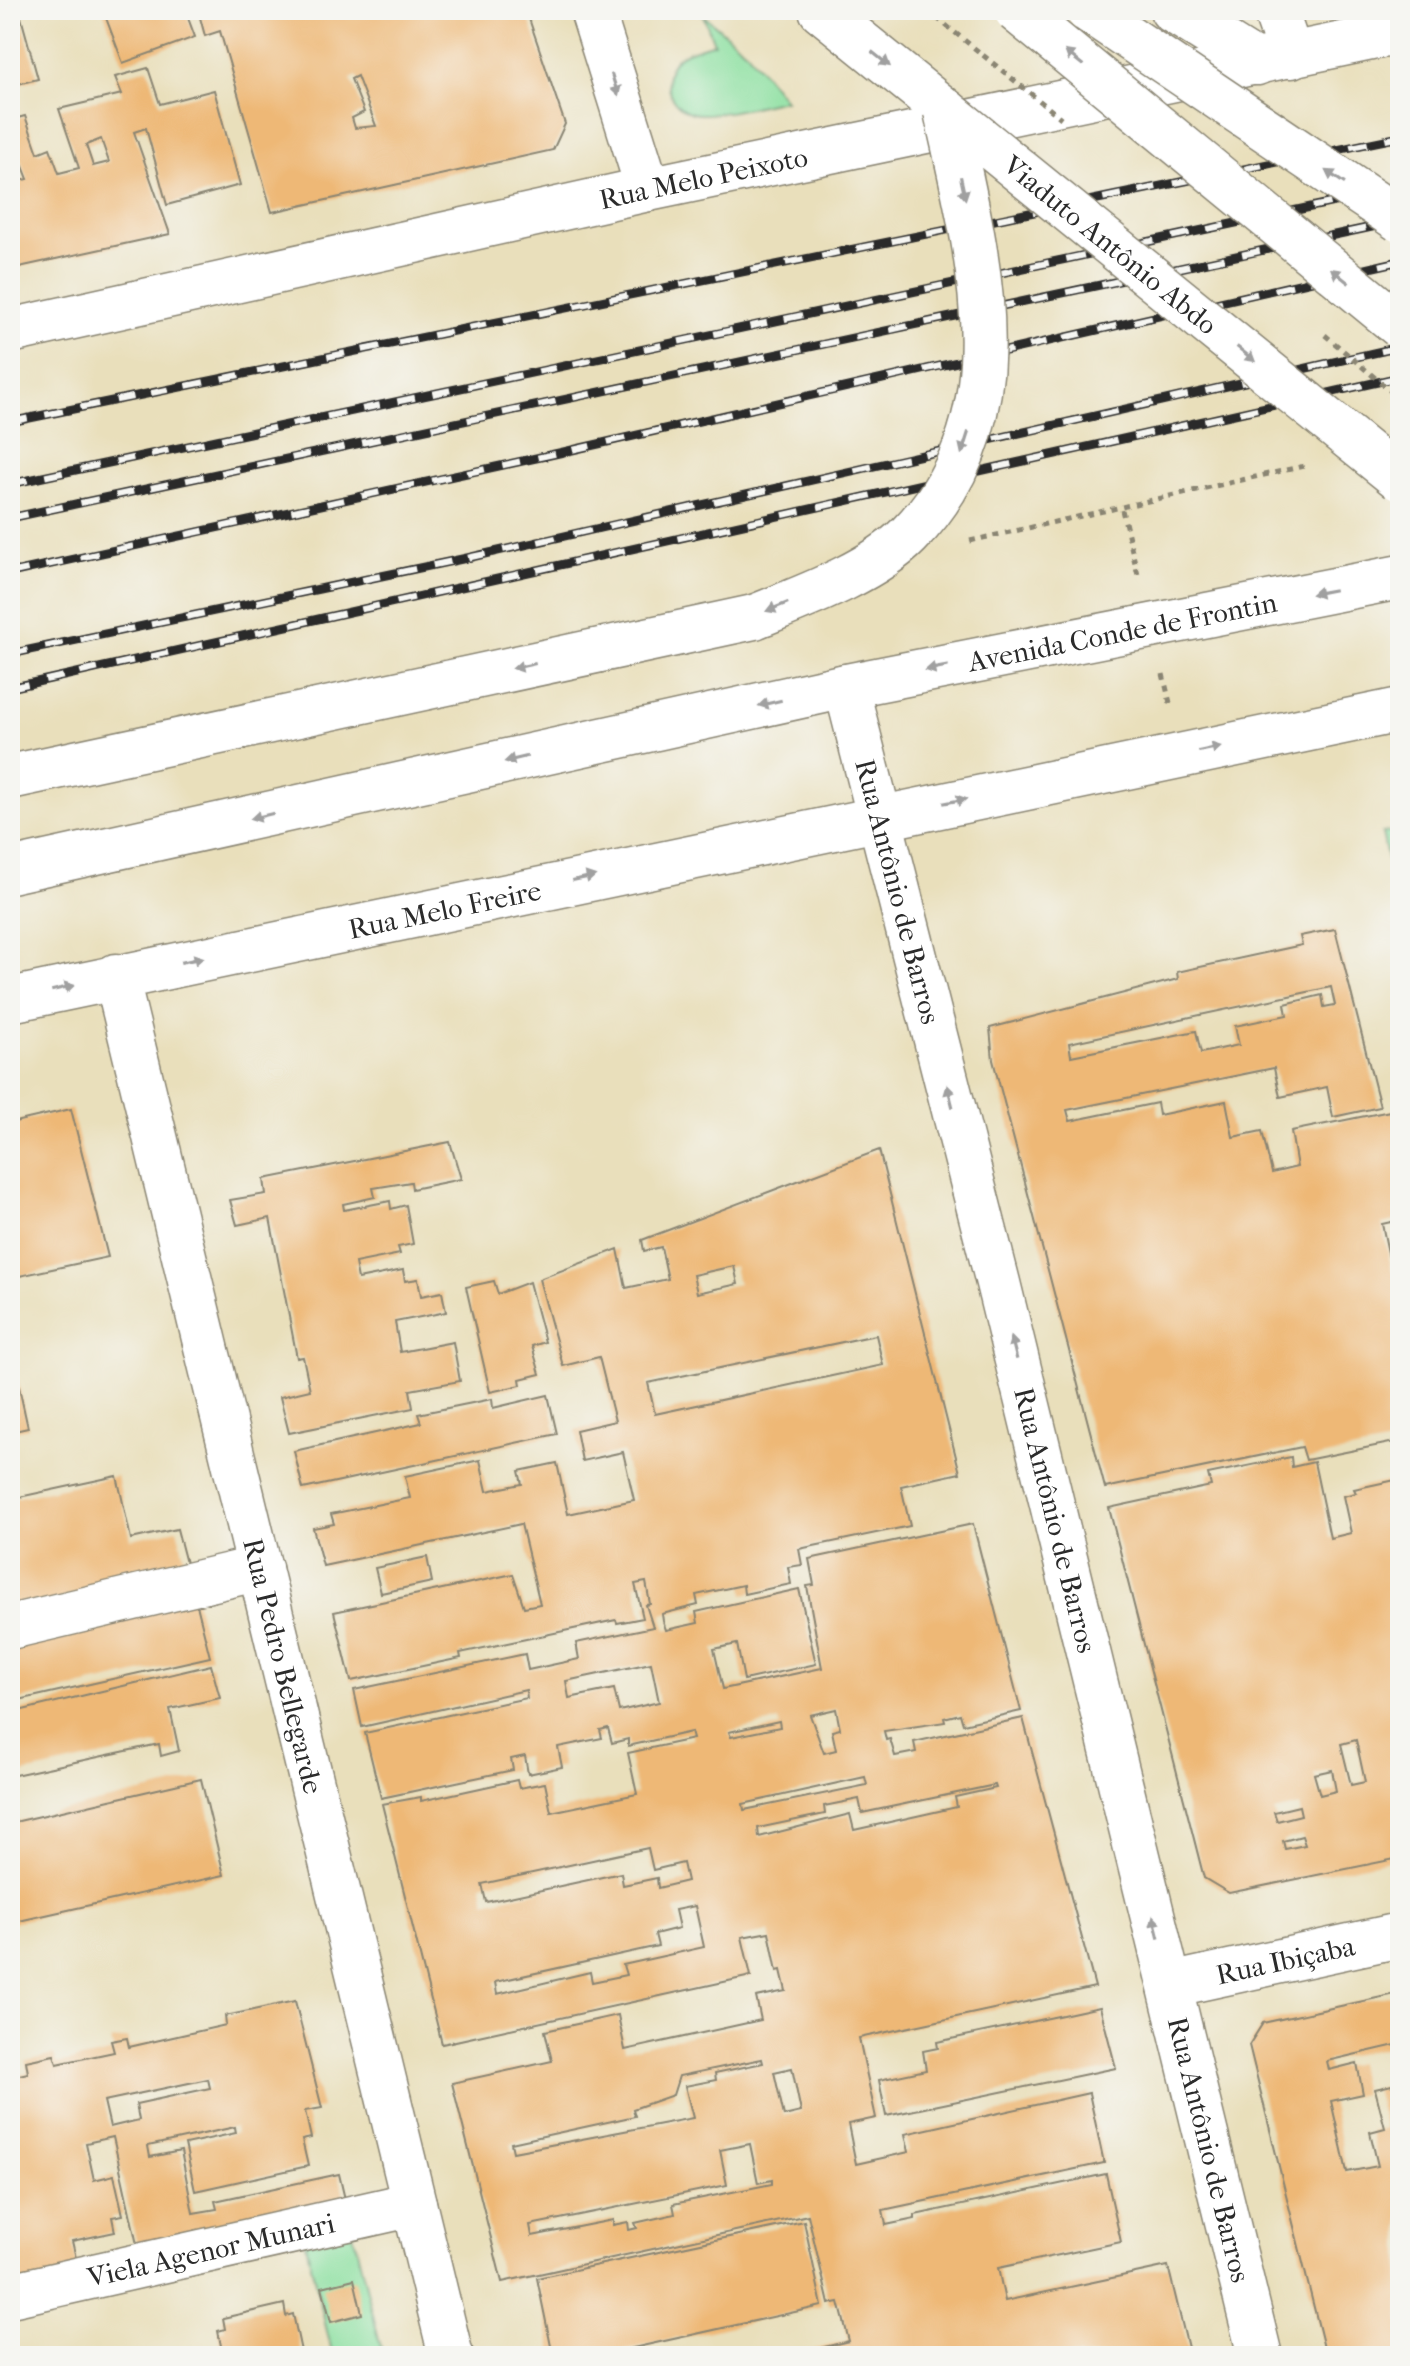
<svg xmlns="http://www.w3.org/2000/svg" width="1410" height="2366" viewBox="0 0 1410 2366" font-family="'IM FELL French Canon',serif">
  <rect width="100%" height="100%" fill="#f6f6f2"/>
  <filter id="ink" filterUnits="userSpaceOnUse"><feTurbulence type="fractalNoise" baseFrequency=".0125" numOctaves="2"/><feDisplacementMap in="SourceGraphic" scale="16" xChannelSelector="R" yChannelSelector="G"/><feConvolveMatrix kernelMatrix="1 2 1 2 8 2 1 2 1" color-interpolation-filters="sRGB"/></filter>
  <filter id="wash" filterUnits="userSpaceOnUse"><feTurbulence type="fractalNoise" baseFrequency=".006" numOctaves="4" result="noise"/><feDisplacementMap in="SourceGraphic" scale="32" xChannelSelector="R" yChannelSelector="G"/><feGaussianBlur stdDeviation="1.8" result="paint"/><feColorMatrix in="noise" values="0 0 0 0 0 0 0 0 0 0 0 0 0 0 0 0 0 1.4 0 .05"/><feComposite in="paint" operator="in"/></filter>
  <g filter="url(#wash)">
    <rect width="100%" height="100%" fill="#e9dfbb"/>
    <g fill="#8de0a1" stroke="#5c8666" stroke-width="2">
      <path d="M703,15L747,52L785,100C758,105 728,115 700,114C673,113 657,82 675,60C683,51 703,47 714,43Z"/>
      <polygon points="1400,831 1400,919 1382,833"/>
      <polygon points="352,2229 383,2356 333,2356 305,2240"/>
    </g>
    <g id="blocks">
      <g fill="#eeb876" fill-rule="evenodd">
        <polygon points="10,10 19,10 38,79 10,86"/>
        <polygon points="103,10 185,10 195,37 123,63"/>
        <path d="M198,10H526L565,124L553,150L272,212L220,31L205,36ZM357,76L376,126L355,128L352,118L364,112L351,79Z"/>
        <path d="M148,68L160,104L214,90L240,185L167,205L146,128L134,132L170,234L10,269V183L28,179L19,156L10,159V120L25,116L38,153L50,148L59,173L79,168L59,109L122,94L115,77ZM101,139L109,162L93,166L86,145Z"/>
        <path d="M1335,929L1380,1107L1333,1117L1327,1087L1280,1097L1274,1068L1067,1110L1070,1121L1157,1103L1159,1115L1226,1101L1233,1137L1262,1131L1272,1173L1297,1167L1291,1131L1400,1109V1220L1382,1224L1392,1272L1400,1271V1441L1306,1460L1302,1447L1105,1488L993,1060L990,1028L1178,979L1177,972L1302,945L1300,936ZM1331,987L1335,1005L1324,1007L1322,995L1285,1004L1287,1015L1235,1026L1239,1045L1201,1053L1196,1031L1071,1056L1069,1043Z"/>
        <polygon points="71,1109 108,1257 10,1278 10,1123"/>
        <polygon points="450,1142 461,1179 412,1189 411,1182 373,1188 375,1197 343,1204 344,1210 390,1201 391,1209 406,1205 413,1244 398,1247 400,1254 355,1263 358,1279 403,1270 405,1281 418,1279 421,1296 442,1292 446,1312 395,1322 400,1352 453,1342 460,1381 410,1390 413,1408 289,1433 280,1397 310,1390 303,1357 297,1358 270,1218 237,1225 230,1200 266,1194 264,1179"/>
        <path d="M879,1150L960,1473L901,1486L910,1526L799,1549L802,1565L788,1567L791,1584L744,1594L743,1585L696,1595L698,1605L662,1614L663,1621L666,1630L698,1623L696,1612L799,1589L816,1664L744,1680L737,1644L714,1649L723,1689L822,1668L807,1586L814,1585L809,1559L973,1524L1021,1711L963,1724L960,1714L944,1718L945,1722L884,1731L886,1740L890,1739L895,1756L916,1752L914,1742L1023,1718L1095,1987L859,2038L876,2118L848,2124L856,2164L909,2152L905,2134L1089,2093L1104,2163L883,2210L886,2225L915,2219V2215L1106,2174L1121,2242L998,2268L1005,2301L1168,2266L1190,2356H787L849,2341L839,2302L829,2304L808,2215L502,2282L452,2083L552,2061L545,2031L618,2015L625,2050L761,2020L756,1997L786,1991L781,1970L777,1971L769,1932L742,1937L751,1976L442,2044L382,1804L421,1797V1801L517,1780L519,1788L545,1783L551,1812L637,1794L628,1753L693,1739L691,1732L628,1746V1739L612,1743L608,1728L600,1730L602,1738L558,1747L562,1767L528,1774L525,1756L511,1759L513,1770L381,1798L365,1733L527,1698L526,1690L362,1727L354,1690L525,1654L528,1670L579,1659L576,1643L653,1627L646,1605L650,1604L646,1582L635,1584L643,1618L617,1623L616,1620L460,1653L461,1658L351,1681L334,1612L513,1574L524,1607L540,1604L521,1524L323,1566L313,1528L334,1524L331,1514L410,1498L405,1476L480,1460L487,1491L522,1484L519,1471L557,1463L568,1514L634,1500L623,1452L582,1461L576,1430L615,1421L599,1357L563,1366L539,1279L618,1249L626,1288L668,1279L661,1247L644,1251L642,1240ZM734,1266L738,1284L697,1293L693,1275ZM876,1335L883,1365L655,1414L648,1383ZM651,1663L659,1702L619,1711L614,1689L569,1698L566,1681ZM836,1709L840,1729L832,1731L836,1750L824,1753L810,1715ZM779,1721L780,1727L731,1737L729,1732ZM865,1777L867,1785L744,1810L743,1804ZM995,1785L996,1788L955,1797L957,1807L854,1830L850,1814L759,1837L758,1828L825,1814L824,1806L859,1799L862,1813ZM648,1848L653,1870L683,1863L687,1881L658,1888L657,1878L623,1885L621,1873L486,1902L482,1884ZM695,1906L704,1947L623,1965L626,1975L592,1982L590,1972L497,1994L495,1982L658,1946L655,1934L679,1928L675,1910ZM762,2059L763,2063L715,2073L716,2080L685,2086L693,2118L513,2152L511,2143L635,2116L633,2109L673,2095L679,2076ZM792,2068L801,2112L784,2116L774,2072ZM750,2144L758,2183L772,2180V2184L673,2204L675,2214L635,2223L637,2228L629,2230L628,2222L613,2225V2220L532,2236L530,2225L727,2185L720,2150Z"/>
        <polygon points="494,1281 498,1294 529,1282 545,1342 532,1346 540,1374 520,1379 521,1385 490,1392 466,1287"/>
        <polygon points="10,1346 28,1428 10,1432"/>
        <polygon points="548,1395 557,1434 303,1489 294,1451 421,1423 418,1414 492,1399 493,1408"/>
        <path d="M1291,1457L1292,1467L1314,1462L1330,1538L1351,1533L1343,1496L1356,1493L1354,1489L1400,1479V1858L1229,1893L1204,1878L1109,1508L1211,1486L1208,1474ZM1356,1740L1365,1782L1351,1785L1341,1744ZM1332,1770L1336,1791L1320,1795L1314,1774ZM1299,1806L1301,1815L1277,1821L1274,1812ZM1302,1836L1305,1845L1285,1849L1283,1841Z"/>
        <polygon points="117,1476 131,1539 177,1529 188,1571 10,1611 10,1499"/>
        <polygon points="427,1557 432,1582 381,1593 375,1568"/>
        <polygon points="195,1597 210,1657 10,1702 10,1639"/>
        <polygon points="211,1665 220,1698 170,1709 179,1751 161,1756 159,1744 10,1776 10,1713"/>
        <polygon points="201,1779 224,1875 10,1923 10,1823"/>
        <polygon points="1400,1993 1400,2044 1327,2061 1329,2070 1357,2063 1363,2094 1331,2101 1347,2172 1378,2166 1370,2132 1385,2128 1375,2089 1400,2083 1400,2356 1326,2356 1249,2045 1263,2023"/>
        <path d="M295,2001L322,2108L305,2111L311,2138L302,2140L308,2166L195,2191L185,2144L236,2133L235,2127L148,2146L150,2157L181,2151L193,2213L217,2209L215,2201L339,2174L348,2212L140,2258L113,2137L86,2143L94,2180L114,2175L123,2215L112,2217L115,2232L72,2241L79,2271L10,2286V2077L28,2073L26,2061L54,2055L57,2064L114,2052L111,2041L127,2038L129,2047L226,2025L225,2016ZM208,2079L210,2088L136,2104L139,2120L110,2127L104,2101Z"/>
        <polygon points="1100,2007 1116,2068 886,2116 879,2080 926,2070 923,2051 938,2048 937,2042"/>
        <polygon points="804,2221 822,2306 597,2356 553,2356 537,2278"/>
        <polygon points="354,2279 362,2314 331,2322 322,2287"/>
        <polygon points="284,2304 286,2316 293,2314 302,2356 223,2356 218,2331 225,2329 223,2318"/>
      </g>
    </g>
  </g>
  <g filter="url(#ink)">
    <use href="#blocks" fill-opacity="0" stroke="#8a8573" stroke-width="2"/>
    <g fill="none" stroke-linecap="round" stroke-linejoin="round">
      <defs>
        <g id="minor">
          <polyline points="592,10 648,189"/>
          <polyline points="1172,10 1257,63"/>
          <polyline points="1275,10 1291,56"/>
          <path id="s1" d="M116,976L451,2356"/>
          <polyline points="10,1627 260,1568"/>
          <path id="s2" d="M1170,1985L1400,1935"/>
          <path id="s3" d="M10,2295L414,2204"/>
        </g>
        <g id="major">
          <polyline points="821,10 946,111"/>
          <path id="s4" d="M10,331L648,189L1400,32"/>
          <path id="s5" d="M846,686L998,1283L1260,2356"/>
        </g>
        <g id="highway">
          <path id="s6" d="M10,871L846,686L1400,577"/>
          <path id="s7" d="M10,1000L1400,710"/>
        </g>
      </defs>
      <use href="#minor" stroke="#8a8573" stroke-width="47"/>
      <use href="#major" stroke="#8a8573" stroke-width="47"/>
      <use href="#highway" stroke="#8a8573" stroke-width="47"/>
      <g stroke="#8a8573" stroke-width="5" stroke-dasharray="6 6" stroke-linecap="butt">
        <polyline points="1122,510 1139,579"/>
        <polyline points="970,541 1304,466"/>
        <polyline points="1163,674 1171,707"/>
      </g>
      <use href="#minor" stroke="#fff" stroke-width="44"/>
      <use href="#major" stroke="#fff" stroke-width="44"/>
      <use href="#highway" stroke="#fff" stroke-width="44"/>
      <defs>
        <g id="rail">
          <polyline points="10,422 1400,137"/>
          <polyline points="10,484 1400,188"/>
          <polyline points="10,518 1400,221"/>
          <polyline points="10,573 559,453 1400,261"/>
          <polyline points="10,654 467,558 1400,347"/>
          <polyline points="10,688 1400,377"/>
        </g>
      </defs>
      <use href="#rail" stroke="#2b2b2b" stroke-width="9"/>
      <use href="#rail" stroke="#f6f6f2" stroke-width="6" stroke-dasharray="18" stroke-linecap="butt"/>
      <defs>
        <g id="major-bridge">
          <polyline points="1016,10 1400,326"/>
          <path id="s8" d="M946,111L1400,479"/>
        </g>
        <g id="highway-bridge">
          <polyline points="1088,10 1400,220"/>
          <path d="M10,777L754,617C801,598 873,572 909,535C1025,416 977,253 946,111"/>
        </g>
      </defs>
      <use href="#major-bridge" stroke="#8a8573" stroke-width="47" stroke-linecap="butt"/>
      <use href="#highway-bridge" stroke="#8a8573" stroke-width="47" stroke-linecap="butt"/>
      <g stroke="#8a8573" stroke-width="5" stroke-dasharray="6 6" stroke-linecap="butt">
        <polyline points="927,10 1061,118"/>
        <polyline points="1325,335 1400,399"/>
      </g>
      <use href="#major-bridge" stroke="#fff" stroke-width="44"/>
      <use href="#highway-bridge" stroke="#fff" stroke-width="44"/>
    </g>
    <defs><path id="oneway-solid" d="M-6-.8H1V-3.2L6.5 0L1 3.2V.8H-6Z" transform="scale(2)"/></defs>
    <g fill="#a0a0a0">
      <use href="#oneway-solid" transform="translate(1074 58) rotate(-141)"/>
      <use href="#oneway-solid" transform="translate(881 59) rotate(39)"/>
      <use href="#oneway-solid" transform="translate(615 85) rotate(73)"/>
      <use href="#oneway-solid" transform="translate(1335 177) rotate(-146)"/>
      <use href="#oneway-solid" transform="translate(963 188) rotate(78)"/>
      <use href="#oneway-solid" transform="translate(1340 276) rotate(-141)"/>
      <use href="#oneway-solid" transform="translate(1246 354) rotate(39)"/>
      <use href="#oneway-solid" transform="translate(965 443) rotate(108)"/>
      <use href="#oneway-solid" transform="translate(1323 592) rotate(169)"/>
      <use href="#oneway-solid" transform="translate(777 607) rotate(158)"/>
      <use href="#oneway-solid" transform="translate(524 666) rotate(168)"/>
      <use href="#oneway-solid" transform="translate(937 668) rotate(169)"/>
      <use href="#oneway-solid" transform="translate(770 703) rotate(167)"/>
      <use href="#oneway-solid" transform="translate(1210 749) rotate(-12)"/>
      <use href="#oneway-solid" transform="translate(516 759) rotate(167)"/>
      <use href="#oneway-solid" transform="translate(955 801) rotate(-11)"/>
      <use href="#oneway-solid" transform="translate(262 816) rotate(167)"/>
      <use href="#oneway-solid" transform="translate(584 878) rotate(-12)"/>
      <use href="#oneway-solid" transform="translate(192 960) rotate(-12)"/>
      <use href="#oneway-solid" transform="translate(63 988) rotate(-13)"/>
      <use href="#oneway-solid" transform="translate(950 1096) rotate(-104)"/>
      <use href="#oneway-solid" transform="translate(1014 1348) rotate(-104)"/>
      <use href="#oneway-solid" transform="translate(1156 1927) rotate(-104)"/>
    </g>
  </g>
  <g text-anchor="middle" stroke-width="7" stroke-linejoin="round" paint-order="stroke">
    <g font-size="28" fill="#2b2b2b" stroke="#f6f6f2">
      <text dy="10" stroke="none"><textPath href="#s4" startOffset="710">Rua Melo Peixoto</textPath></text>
      <text dy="10" stroke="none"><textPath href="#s8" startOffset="212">Viaduto Antônio Abdo</textPath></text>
      <text dy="10" stroke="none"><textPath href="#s6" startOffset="1138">Avenida Conde de Frontin</textPath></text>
      <text dy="10" stroke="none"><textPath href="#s5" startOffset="212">Rua Antônio de Barros</textPath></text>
      <text dy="10" stroke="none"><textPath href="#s7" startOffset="444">Rua Melo Freire</textPath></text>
      <text dy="10" stroke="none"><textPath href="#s5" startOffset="860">Rua Antônio de Barros</textPath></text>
      <text dy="10" stroke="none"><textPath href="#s1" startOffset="710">Rua Pedro Bellegarde</textPath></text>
      <text dy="10" stroke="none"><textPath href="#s2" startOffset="118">Rua Ibiçaba</textPath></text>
      <text dy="10" stroke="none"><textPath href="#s5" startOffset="1508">Rua Antônio de Barros</textPath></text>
      <text dy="10" stroke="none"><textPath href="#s3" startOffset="206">Viela Agenor Munari</textPath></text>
    </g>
  </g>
  <rect width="1410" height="2366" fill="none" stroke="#f6f6f2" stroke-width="40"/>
</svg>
